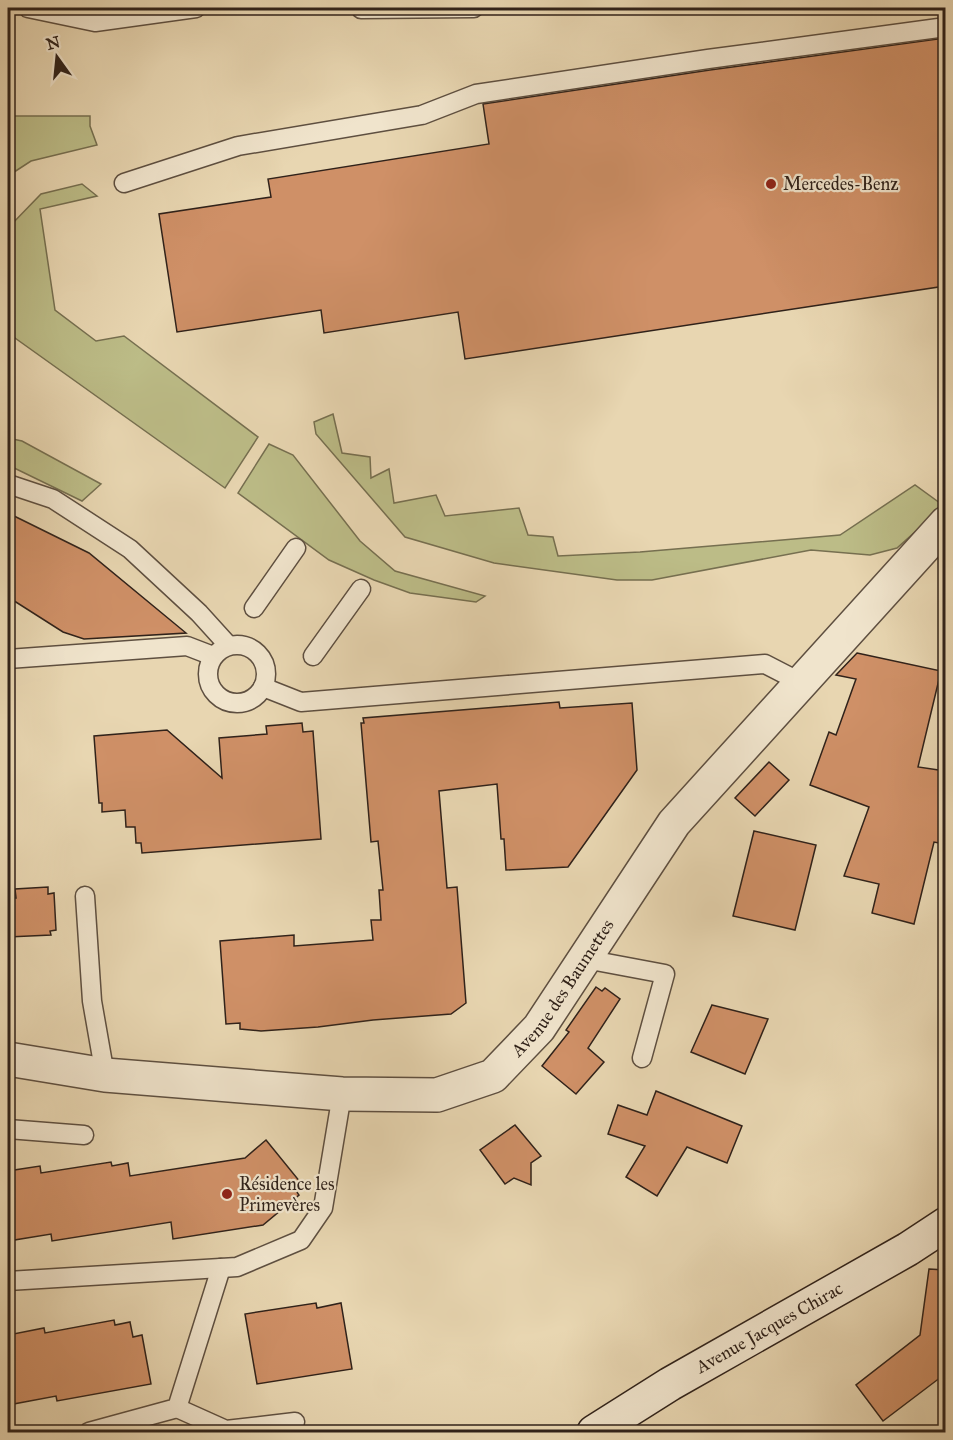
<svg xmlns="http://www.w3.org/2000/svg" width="953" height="1440" viewBox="0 0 953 1440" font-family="'IM FELL Great Primer',serif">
  <rect width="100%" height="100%" fill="#e8d6b1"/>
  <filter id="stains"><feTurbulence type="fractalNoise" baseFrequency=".00333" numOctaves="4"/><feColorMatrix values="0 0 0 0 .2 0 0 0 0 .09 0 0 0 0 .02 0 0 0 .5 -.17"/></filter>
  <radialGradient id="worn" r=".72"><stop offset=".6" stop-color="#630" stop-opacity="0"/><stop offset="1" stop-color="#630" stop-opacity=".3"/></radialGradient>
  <g fill="#bcbc87" stroke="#766f50" stroke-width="1.5">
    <polygon points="8,116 90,116 90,126 97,145 31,161 8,176"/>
    <polygon points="82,184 97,196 40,209 55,310 96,341 124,336 258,437 225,488 15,338 8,329 8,228 41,194"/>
    <polygon points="333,414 342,453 370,457 371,478 389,469 394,503 436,495 445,516 519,508 528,535 553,537 558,556 640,552 840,535 915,485 944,506 897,548 870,555 811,550 652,580 617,580 494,563 405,537 316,434 314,422"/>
    <polygon points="8,438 22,441 101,484 82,501 8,465"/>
    <polygon points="269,444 293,455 360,541 395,571 485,596 476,602 410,593 374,580 329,560 238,493"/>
  </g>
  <g fill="#cf9067" stroke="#30221a" stroke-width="1.5">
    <polygon points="945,38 945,286 465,359 458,312 324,333 321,310 177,332 159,214 271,197 268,179 489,144 483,104 710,70"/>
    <polygon points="8,513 89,553 186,633 84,639 63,632 8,597"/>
    <polygon points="857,653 941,671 918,767 945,771 945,844 934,842 914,924 872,913 879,884 844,876 869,807 810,785 829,732 836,735 856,679 836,675"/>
    <polygon points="559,702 560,708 632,703 637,770 568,867 506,870 504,839 501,839 497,784 439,791 447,888 457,887 466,1003 451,1014 373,1020 318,1027 261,1031 240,1029 240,1023 226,1024 220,941 294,935 294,946 373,940 371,920 381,920 379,890 383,890 378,841 371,842 361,723 364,723 363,718"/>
    <polygon points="302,723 303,732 313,731 321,839 142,853 141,843 136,843 135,827 126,827 125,810 102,812 102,803 99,803 94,736 167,730 222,778 219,738 267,734 266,726"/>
    <polygon points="769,762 789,780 755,816 735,798"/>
    <polygon points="754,831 816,845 795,930 733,916"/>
    <polygon points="48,887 48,894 54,893 56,930 50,931 51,935 8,937 8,898 16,898 15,889"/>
    <polygon points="596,987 602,991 605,988 620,999 588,1048 604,1062 576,1094 542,1066 569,1032 566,1030"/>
    <polygon points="712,1005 768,1019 745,1074 691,1052"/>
    <polygon points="656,1091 742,1126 727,1163 687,1147 657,1196 626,1177 645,1146 608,1134 618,1105 647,1115"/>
    <polygon points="515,1125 541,1156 531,1163 531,1185 514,1178 505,1184 480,1150"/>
    <polygon points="266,1140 301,1183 294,1188 299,1195 263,1225 173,1239 171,1222 52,1241 51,1234 8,1241 8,1171 40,1166 41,1173 111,1162 112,1166 128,1163 130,1176 245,1158"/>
    <polygon points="929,1269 945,1270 945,1374 883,1421 856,1385 920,1335"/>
    <polygon points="316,1303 317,1308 341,1303 352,1369 257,1384 245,1314"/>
    <polygon points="114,1320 115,1325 130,1322 133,1337 142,1335 151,1384 57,1401 56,1396 8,1405 8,1335 44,1328 45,1333"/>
  </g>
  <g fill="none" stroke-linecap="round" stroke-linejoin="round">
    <defs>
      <g id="lane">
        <polyline points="28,8 95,22 196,8"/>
        <polyline points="361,8 361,9 474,8"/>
        <polyline points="124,183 238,146 422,115 476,94 708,59 946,27"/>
        <polyline points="8,484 53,499 130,549 199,613 228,645"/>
        <polyline points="254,608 296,548"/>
        <circle cx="237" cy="674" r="29"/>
        <polyline points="313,656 361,589"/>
        <polyline points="8,659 187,646 213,656"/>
        <polyline points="263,687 301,702 765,664 800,682"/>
        <polyline points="85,896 92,1001 105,1075"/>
        <polyline points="585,959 665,974 642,1058"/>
        <polyline points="8,1129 84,1135"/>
        <polyline points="8,1281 237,1267 301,1240 323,1208 342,1094"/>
        <polyline points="177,1408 226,1430 295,1422"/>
        <polyline points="89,1432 177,1408 221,1268"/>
      </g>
      <g id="street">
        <path id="s1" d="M8,1059L105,1075L342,1094L437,1095L493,1076L539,1028L674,823L946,523"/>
      </g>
      <g id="secondary">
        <path id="s2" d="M594,1432L670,1384L908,1249L946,1224"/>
      </g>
    </defs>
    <use href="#lane" stroke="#5e4f40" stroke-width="21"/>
    <use href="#street" stroke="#5e4f40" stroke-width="36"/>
    <use href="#secondary" stroke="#30221a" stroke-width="36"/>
    <use href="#lane" stroke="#f0e4cc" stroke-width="18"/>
    <use href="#street" stroke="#f0e4cc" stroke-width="33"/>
    <use href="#secondary" stroke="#f0e4cc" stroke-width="33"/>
  </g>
  <g fill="#8f2418" stroke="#f0e4cc" stroke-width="2">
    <circle cx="771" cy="184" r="6"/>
    <circle cx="227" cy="1194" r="6"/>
  </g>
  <g text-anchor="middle" stroke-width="4.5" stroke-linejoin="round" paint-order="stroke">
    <g font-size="18" fill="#30221a" stroke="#f0e4cc" text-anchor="start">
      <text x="783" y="190">Mercedes-Benz</text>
      <text x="239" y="1190">Résidence les<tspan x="239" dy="21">Primevères</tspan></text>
    </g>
    <g font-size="18" fill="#30221a" stroke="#f0e4cc">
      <text dy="6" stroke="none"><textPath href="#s1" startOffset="603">Avenue des Baumettes</textPath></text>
      <text dy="6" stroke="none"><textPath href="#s2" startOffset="204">Avenue Jacques Chirac</textPath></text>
    </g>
  </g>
  <rect width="953" height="1440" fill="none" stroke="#e8d6b1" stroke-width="30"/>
  <rect x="9" y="9" width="935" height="1422" fill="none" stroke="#30221a" stroke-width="3"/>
  <rect x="15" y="15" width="923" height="1410" fill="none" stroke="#30221a" stroke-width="1.5"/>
  <g transform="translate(57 57) rotate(345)" stroke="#f0e4cc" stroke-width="4.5" paint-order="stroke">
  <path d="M0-4.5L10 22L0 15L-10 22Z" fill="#30221a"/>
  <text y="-9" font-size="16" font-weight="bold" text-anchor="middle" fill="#30221a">N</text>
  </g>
  <rect width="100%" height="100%" filter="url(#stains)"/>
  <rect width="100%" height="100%" fill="url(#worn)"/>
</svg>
